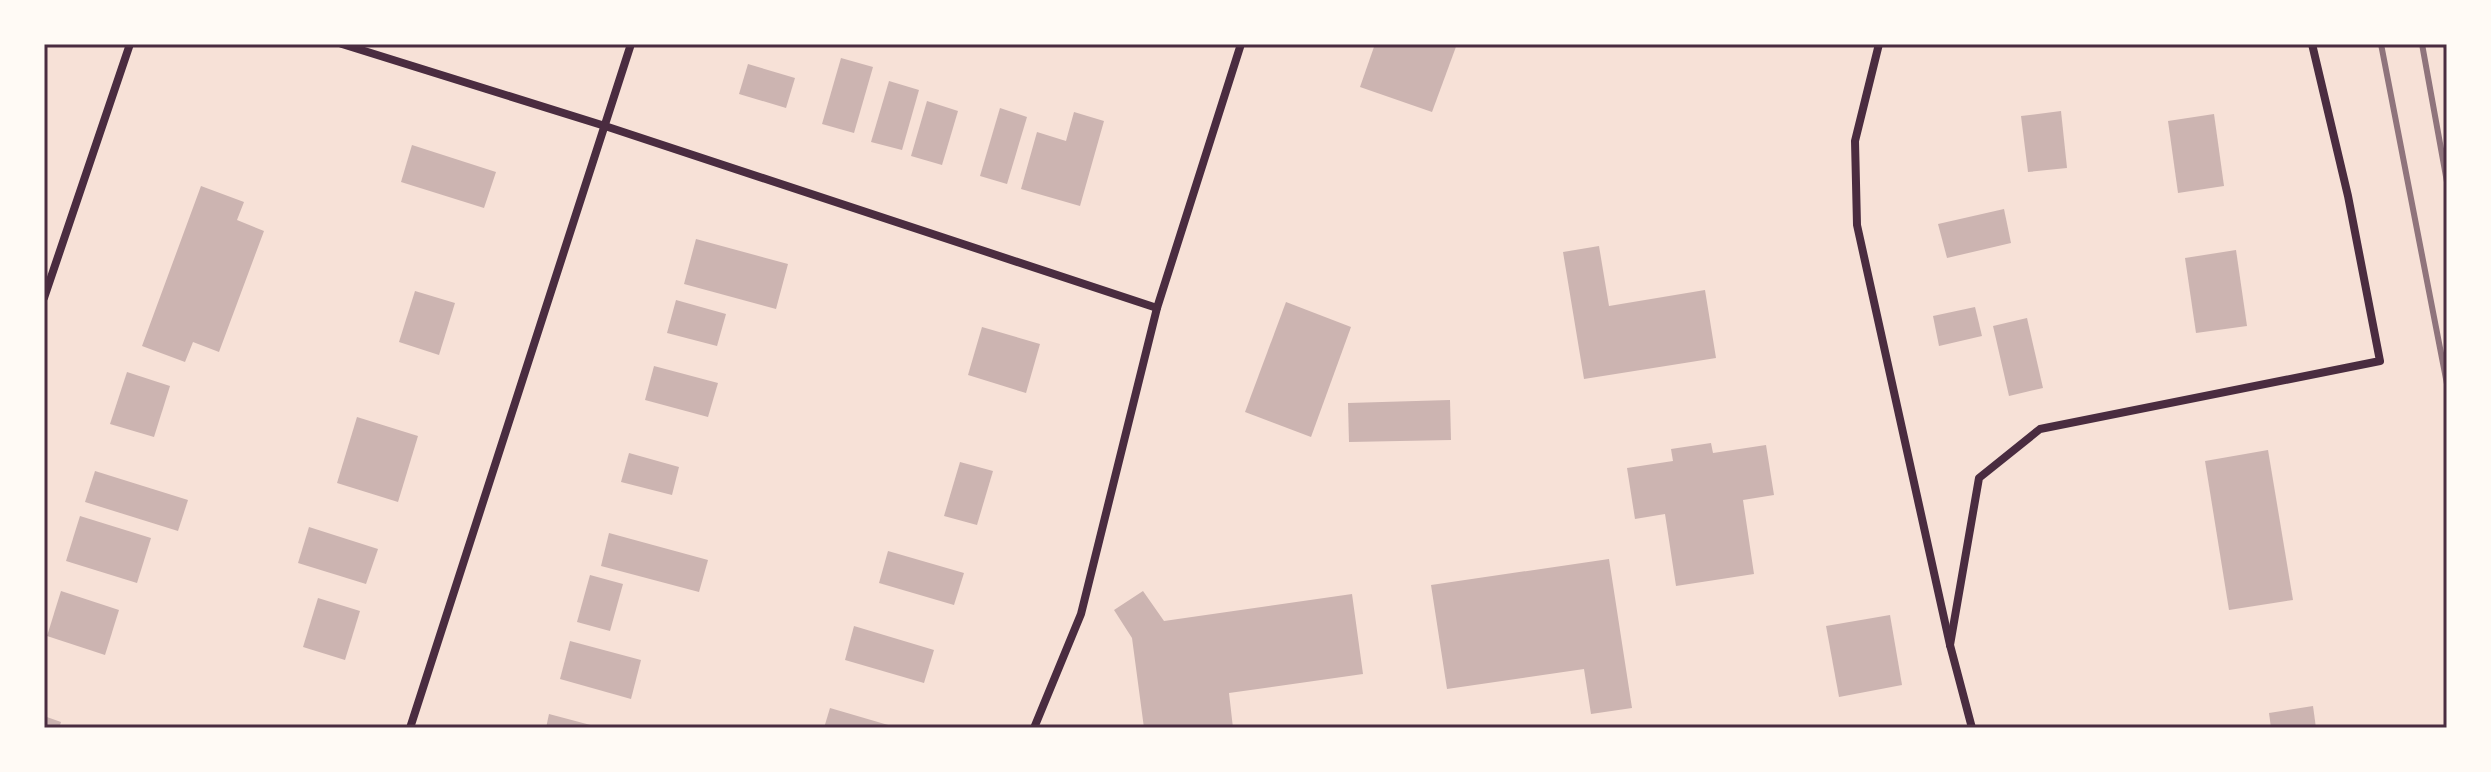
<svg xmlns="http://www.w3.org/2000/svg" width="2491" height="772" viewBox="0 0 2491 772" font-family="'IBM Plex Sans',sans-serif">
  <rect width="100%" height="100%" fill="#f7e1d7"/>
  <g fill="#ccb4b1">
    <polygon points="1375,44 1457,44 1432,112 1360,87"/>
    <polygon points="841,58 873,67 854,133 822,124"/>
    <polygon points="748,64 795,78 786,108 739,94"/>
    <polygon points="889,81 919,90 902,150 871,142"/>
    <polygon points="927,101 958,111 942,165 911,156"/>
    <polygon points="1000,108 1027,117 1007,184 980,176"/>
    <polygon points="2061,111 2067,168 2028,172 2021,116"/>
    <polygon points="1074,112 1104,121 1080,206 1021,189 1037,132 1066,141"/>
    <polygon points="2214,114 2224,186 2178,193 2168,121"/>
    <polygon points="412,145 496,172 484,208 401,182"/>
    <polygon points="201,186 244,202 237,220 264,231 219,352 193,342 185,362 142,346"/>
    <polygon points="2004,209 2011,243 1947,258 1938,224"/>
    <polygon points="696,239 788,264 776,309 684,284"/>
    <polygon points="1599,246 1609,306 1705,290 1716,358 1584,379 1563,252"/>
    <polygon points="2236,250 2247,326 2196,333 2185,258"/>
    <polygon points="415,291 455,303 439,355 399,342"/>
    <polygon points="676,300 726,314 717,346 667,333"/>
    <polygon points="1286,302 1351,327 1311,437 1245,412"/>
    <polygon points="1975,307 1982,336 1939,346 1933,316"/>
    <polygon points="2027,318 2043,388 2009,396 1993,326"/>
    <polygon points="982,327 1040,344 1026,393 968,375"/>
    <polygon points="654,366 718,383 708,417 645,400"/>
    <polygon points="127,372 170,386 154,437 110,424"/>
    <polygon points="1450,400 1451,440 1349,442 1348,403"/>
    <polygon points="357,417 418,436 398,502 337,483"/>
    <polygon points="1711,443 1713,453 1766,445 1774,495 1743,500 1754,574 1676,586 1665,514 1635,519 1627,468 1673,461 1671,449"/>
    <polygon points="2268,450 2293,600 2229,610 2205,461"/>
    <polygon points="629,453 679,467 672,495 621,482"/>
    <polygon points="960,462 993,471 977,525 944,516"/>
    <polygon points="95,471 188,500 178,531 85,502"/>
    <polygon points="80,516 151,538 137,583 66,561"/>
    <polygon points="309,527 378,549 366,584 298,563"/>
    <polygon points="609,533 708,560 699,592 601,566"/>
    <polygon points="888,551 964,573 954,605 879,583"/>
    <polygon points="1609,559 1632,708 1591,714 1584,669 1447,689 1431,585"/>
    <polygon points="590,575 623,584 610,631 577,622"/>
    <polygon points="61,591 119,610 105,655 47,636"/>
    <polygon points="1143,591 1164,621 1352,594 1363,674 1229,693 1233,728 1144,728 1132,638 1114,610"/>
    <polygon points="318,598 360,611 345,660 303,647"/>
    <polygon points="1890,615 1902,685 1839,697 1826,626"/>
    <polygon points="854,626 934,650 924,683 845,660"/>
    <polygon points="570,641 641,660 631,699 560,679"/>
    <polygon points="2313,706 2316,728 2271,728 2269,713"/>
    <polygon points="830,708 895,727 895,728 824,728"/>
    <polygon points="549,714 598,727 597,728 546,728"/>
    <polygon points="44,716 61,722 59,728 44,728"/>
  </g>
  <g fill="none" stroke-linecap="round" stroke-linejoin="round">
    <g stroke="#4a2c40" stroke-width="8">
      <polyline points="342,44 605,126 1157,308"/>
      <polyline points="1879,44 1855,141 1857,225 1950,645 1972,728"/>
      <polyline points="44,298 130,44"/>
      <polyline points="1950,645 1979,478 2040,429 2380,361 2348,196 2312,44"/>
      <polyline points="410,728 631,44"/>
      <polyline points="1034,728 1081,614 1157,308 1241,44"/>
    </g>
    <g stroke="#8f747c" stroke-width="6">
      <polyline points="2381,44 2447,384"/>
      <polyline points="2422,44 2447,182"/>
      <polyline points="2446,44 2447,49"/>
    </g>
  </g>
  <rect width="2491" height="772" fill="none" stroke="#fffaf5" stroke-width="92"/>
  <rect x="46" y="46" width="2399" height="680" fill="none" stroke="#4a2c40" stroke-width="3"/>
</svg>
